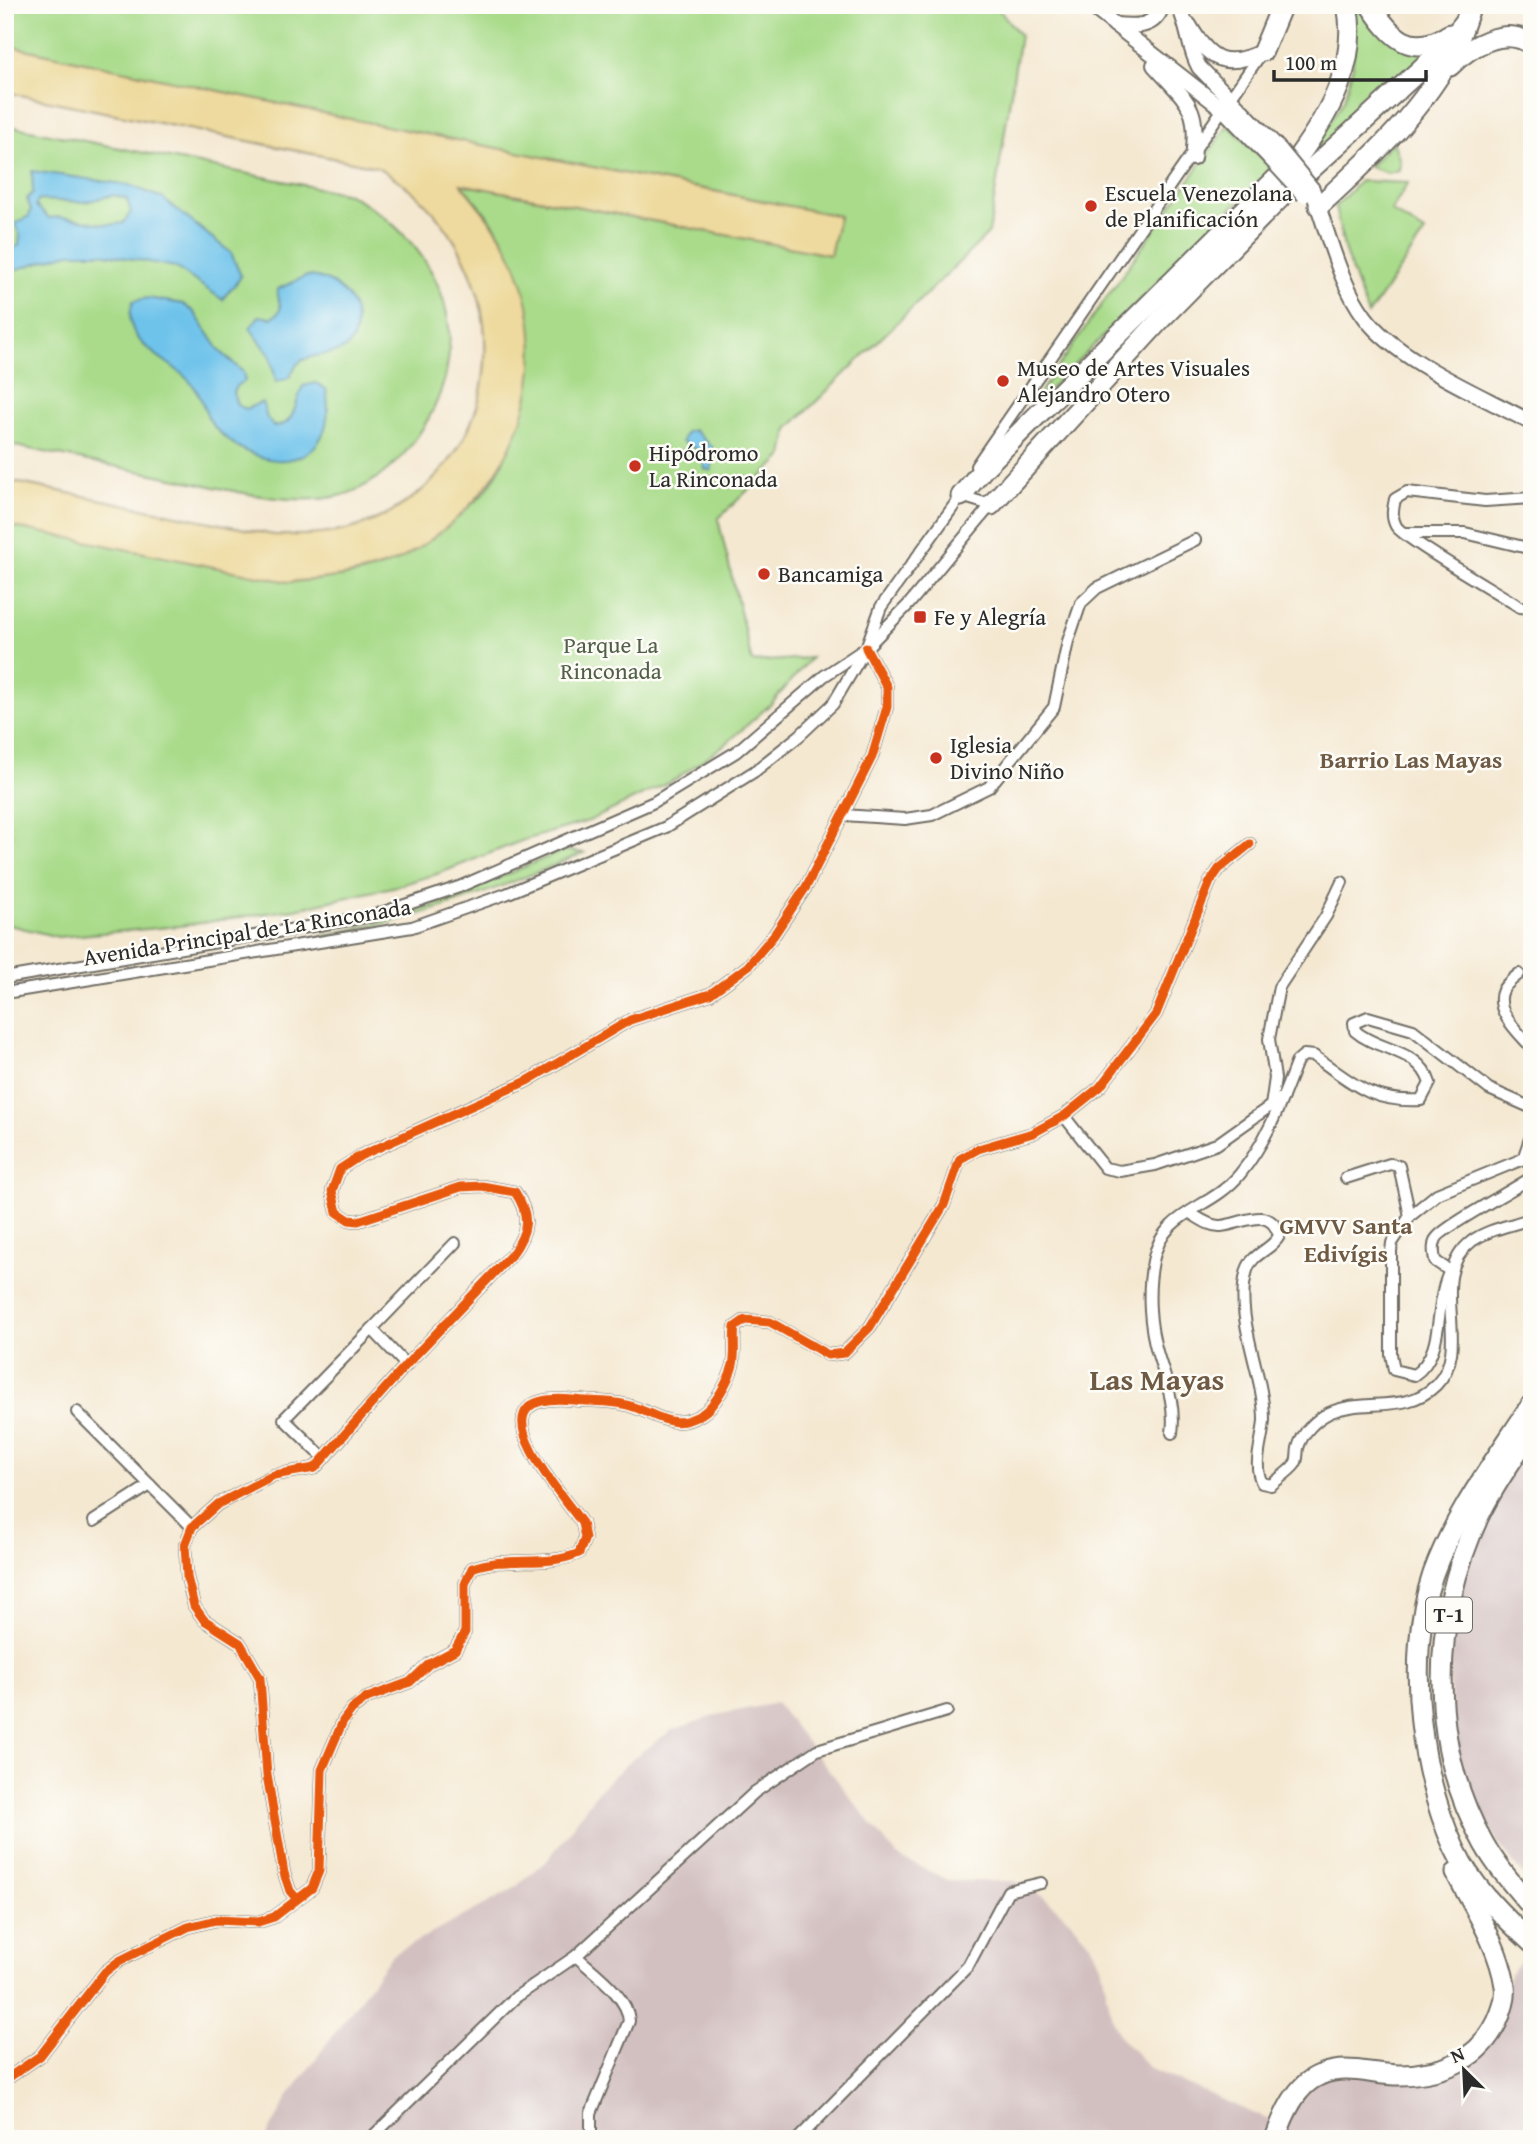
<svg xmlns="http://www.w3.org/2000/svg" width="1537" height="2144" viewBox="0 0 1537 2144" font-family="'Gentium Book Plus',serif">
  <rect width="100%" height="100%" fill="#fdfcf7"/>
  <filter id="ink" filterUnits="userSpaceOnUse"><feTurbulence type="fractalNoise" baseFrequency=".0143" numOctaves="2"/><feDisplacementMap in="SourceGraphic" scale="14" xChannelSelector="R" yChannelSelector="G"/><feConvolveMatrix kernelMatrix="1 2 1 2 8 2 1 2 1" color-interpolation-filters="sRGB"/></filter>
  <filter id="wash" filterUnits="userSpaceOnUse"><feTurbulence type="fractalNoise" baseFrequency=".00686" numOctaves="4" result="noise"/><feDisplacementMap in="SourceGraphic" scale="28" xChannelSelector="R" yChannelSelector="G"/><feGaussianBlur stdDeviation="1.57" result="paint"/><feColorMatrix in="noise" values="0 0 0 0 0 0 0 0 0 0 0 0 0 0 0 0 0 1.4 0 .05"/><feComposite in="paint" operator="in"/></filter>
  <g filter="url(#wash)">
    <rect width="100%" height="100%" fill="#f4e8d1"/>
    <g fill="#d2bfc0">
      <polygon points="1532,1438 1532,1887 1498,1843 1477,1807 1463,1768 1454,1732 1447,1654 1462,1573 1512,1468"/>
      <polygon points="776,1703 897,1856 950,1881 1015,1881 1044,1897 1070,1921 1094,1949 1101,1965 1112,2019 1120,2037 1151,2069 1283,2126 1317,2079 1432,2067 1484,2041 1510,1975 1532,1946 1532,2139 265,2139 290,2094 392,1955 510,1891 548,1860 599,1790 634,1757 672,1730 717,1715"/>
    </g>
    <g fill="#a9db8a" stroke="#6a835a" stroke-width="2">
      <path d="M5,5H995L1020,35L989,233L788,429L783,456L718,519L752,662L811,658L772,703L727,743L676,779L589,821L521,841L440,873L397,886L295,909L180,926L58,937L5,924V852L11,834L5,833V525L289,582C324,579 361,577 394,562C409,555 423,540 436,530C451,519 470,508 483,494C496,480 506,456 513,438C550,349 530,252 460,184L830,255L839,216L350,119L5,45Z"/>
      <polygon points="1353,5 1365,5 1371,17 1435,48 1304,165 1344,99 1353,66"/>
      <path d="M5,125L348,194C448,246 484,350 411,445C395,467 366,490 339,496C288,507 232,490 182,480C123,468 64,456 5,444Z"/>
      <polygon points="1228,125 1272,168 1024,415"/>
      <polygon points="1393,141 1400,161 1399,170 1388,173 1369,167"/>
      <polygon points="1360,181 1408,183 1391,211 1425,232 1368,315 1345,252 1335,207"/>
      <path d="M564,850L584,853C484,895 400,927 293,942L366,926L432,906Z"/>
    </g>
    <path fill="#eeda9e" stroke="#8c8264" stroke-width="2" d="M5,45L350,119L839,216L830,255L461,184C482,212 503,232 517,268C556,368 520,475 434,537C422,546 408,556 394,562C360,576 324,579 289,582L5,525V480L274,535C305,536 338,535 368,523C527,457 519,246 377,167L5,92Z"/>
    <g fill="#6ec3eb" stroke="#4c778b" stroke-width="2" fill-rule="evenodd">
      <path d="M32,171L129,185L162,198L231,253L241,276C236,286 228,289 223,300L175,267L101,253H69L5,273V253L19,245L20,235L15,224L29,216L31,210L27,199L33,192ZM113,195L127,199L131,212L123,223C98,229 79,214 49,218L36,206L38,200L85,202Z"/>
      <path d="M306,276C320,276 330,280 340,289C350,297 356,309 356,322C355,363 325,348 301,361C294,365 293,372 289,378L276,382L270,355L250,328L259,316L271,318C288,309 276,303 278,289Z"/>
      <path d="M148,298L183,304L194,312L220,351L243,372L245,381L237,385L233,392L237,405L246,409L262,402L267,418L273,426C296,428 295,400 303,386L316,383L326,389C340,470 265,479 217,430C204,418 204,397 192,384C168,355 118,346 133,301Z"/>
      <polygon points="694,430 715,450 711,471 705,469 701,452 682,441 686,432"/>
    </g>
  </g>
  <g filter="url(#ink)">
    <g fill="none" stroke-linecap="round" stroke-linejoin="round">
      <defs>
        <g id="street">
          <polyline points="976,466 1263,51"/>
          <path d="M1532,498L1485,501L1407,492L1395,499C1393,509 1391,517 1396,526C1403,538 1500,594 1520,607L1532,608"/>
          <polyline points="1404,533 1465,533 1532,549"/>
          <polyline points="843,815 905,819 932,815 989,787 1054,707 1068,641 1081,603 1097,588 1195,540"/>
          <path d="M1519,974C1514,978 1506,984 1503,990C1493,1011 1520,1034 1532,1048"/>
          <polyline points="5,978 372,916 459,887 654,802 736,752 824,676 866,648 909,604 991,505 961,496"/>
          <polyline points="5,993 412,927 506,894 666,827 755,771 799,736 833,704 866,648 881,607 963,493"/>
          <polyline points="1271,1106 1275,1078 1269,1039 1279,987 1326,916 1342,882"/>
          <polyline points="1064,1116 1105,1168 1120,1171 1155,1165 1217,1144 1283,1097"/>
          <polyline points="1346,1178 1390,1164 1399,1166 1410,1216 1437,1194 1523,1159 1532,1133"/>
          <path d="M1190,1213C1199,1218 1210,1227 1221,1226C1243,1224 1271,1204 1279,1236C1272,1250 1252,1253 1247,1270C1233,1318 1264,1372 1264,1420C1263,1441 1252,1464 1262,1483L1271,1485C1278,1479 1290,1471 1295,1464C1298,1460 1297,1453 1298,1448C1302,1433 1315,1420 1329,1413C1363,1397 1406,1415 1436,1385C1475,1346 1424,1278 1472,1241C1490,1228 1512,1226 1532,1218"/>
          <path d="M1410,1216L1392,1243L1391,1251V1354L1394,1370L1414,1375C1447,1353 1433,1302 1450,1271L1435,1261C1434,1253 1432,1247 1436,1239C1441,1228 1515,1189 1532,1177"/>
          <polyline points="372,1329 455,1243"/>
          <polyline points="77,1412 192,1527"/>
          <path d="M1172,1433C1176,1405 1166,1381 1158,1355C1149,1326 1147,1291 1153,1261C1163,1209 1210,1211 1240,1174C1268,1140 1281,1102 1297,1061L1304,1055L1314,1056C1353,1083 1370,1103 1421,1100L1430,1083C1419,1048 1379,1052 1355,1031L1354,1023L1368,1017L1413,1030L1489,1089L1532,1108"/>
          <polyline points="324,1458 284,1419 372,1329 406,1365"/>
          <polyline points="94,1521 150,1485"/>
          <path d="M297,1899L290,1891L284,1873L267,1775L260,1678L240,1643L204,1620L194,1606L187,1577L185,1545L192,1527L218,1504L274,1475L315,1468L406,1365L512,1254C528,1232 531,1216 515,1192L482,1186L461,1187L358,1221L349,1220L337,1212L332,1191L340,1169L360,1156L527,1081L630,1020L710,994L748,966L774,935L806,887L872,757L887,707V687L866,648"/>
          <path d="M5,2080L40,2056L105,1972L119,1961L188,1927L216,1920L258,1922L274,1917L312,1888L319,1871L322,1770L343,1721L352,1709L367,1698L410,1682L429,1664L455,1650L465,1632V1584L472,1568C507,1555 546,1568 579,1553L585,1538L582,1523C556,1487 468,1390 573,1400C590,1402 610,1400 627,1405C655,1412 671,1433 702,1414C715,1406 729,1380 733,1365C736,1353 733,1339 735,1327L745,1320L770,1322L828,1355L844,1353L870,1327L944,1205L960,1159L978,1149L1033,1133L1064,1116L1100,1087L1156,1014L1210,882L1219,869L1250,844"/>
          <polyline points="370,2139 516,1997 576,1956"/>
          <path d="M591,2139V2113L629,2021C628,1996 593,1972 576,1956L755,1792L817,1750L947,1711"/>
          <polyline points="798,2139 968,1966 1008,1891 1041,1883"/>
        </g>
        <g id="secondary">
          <polyline points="1090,5 1224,110 1270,158"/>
          <path d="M1178,5C1189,25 1188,47 1199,67L1280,150"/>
          <path d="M1115,25C1136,27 1156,28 1162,5"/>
          <path d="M1189,25C1209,60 1225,70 1263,51"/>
          <path d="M1154,65C1187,102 1200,105 1193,158"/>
          <path d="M1312,189C1328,231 1338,281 1365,317C1397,361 1483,396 1532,423"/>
        </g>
        <g id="highway">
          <path d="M1370,5C1392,38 1411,59 1450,34"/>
          <polyline points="1263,51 1282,5"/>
          <path d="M1450,66C1469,47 1506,24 1532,45"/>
          <path d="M1319,206C1369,160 1426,108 1456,46C1462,33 1466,19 1471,5"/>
          <path d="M961,496L985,467L1298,157C1330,113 1359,61 1347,5"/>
          <polyline points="991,505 1160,320 1285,193 1445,47 1464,23"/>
          <path d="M1532,1404C1497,1458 1455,1513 1433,1574C1404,1658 1420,1787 1462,1863C1480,1894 1506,1919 1532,1943"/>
          <path d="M1532,1430C1514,1457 1493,1486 1479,1516C1431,1619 1427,1743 1484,1844C1497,1867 1515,1887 1532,1907"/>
          <path d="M1275,2139C1283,2116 1296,2084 1320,2075C1347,2064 1372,2075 1400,2075C1442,2074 1478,2061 1497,2022C1502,2011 1507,1998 1505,1986C1499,1946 1474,1908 1456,1873"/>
        </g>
      </defs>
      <use href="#street" stroke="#716d65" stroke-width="14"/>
      <use href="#secondary" stroke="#716d65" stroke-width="18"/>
      <use href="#highway" stroke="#716d65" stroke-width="23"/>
      <use href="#street" stroke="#fff" stroke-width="10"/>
      <use href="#secondary" stroke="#fff" stroke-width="14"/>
      <use href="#highway" stroke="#fff" stroke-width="19"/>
      <defs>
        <g id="secondary-bridge">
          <polyline points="1280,150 1312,189"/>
          <polyline points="1270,158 1304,195"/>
        </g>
      </defs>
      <use href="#secondary-bridge" stroke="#716d65" stroke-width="18" stroke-linecap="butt"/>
      <use href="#secondary-bridge" stroke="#fff" stroke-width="14"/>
      <defs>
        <g id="cycleway">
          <path d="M297,1899L290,1891L284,1873L267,1775L260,1678L240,1643L204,1620L194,1606L187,1577L185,1545L192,1527L218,1504L274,1475L315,1468L406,1365L512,1254C528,1232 531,1216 515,1192L482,1186L461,1187L358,1221L349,1220L337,1212L332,1191L340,1169L360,1156L527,1081L630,1020L710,994L748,966L774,935L806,887L872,757L887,707V687L866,648"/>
          <path d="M5,2080L40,2056L105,1972L119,1961L188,1927L216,1920L258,1922L274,1917L312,1888L319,1871L322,1770L343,1721L352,1709L367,1698L410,1682L429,1664L455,1650L465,1632V1584L472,1568C507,1555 546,1568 579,1553L585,1538L582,1523C556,1487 468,1390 573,1400C590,1402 610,1400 627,1405C655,1412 671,1433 702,1414C715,1406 729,1380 733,1365C736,1353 733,1339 735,1327L745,1320L770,1322L828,1355L844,1353L870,1327L944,1205L960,1159L978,1149L1033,1133L1064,1116L1100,1087L1156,1014L1210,882L1219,869L1250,844"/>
        </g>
      </defs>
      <use href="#cycleway" stroke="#fdfcf7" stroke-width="13"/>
      <use href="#cycleway" stroke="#e8590c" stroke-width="9"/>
    </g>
  </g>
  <g fill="#c8321e" stroke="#fdfcf7" stroke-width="2.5">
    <circle cx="1091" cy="206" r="7"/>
    <circle cx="1003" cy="381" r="7"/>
    <circle cx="635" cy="466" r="7"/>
    <circle cx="764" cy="574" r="7"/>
    <rect x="913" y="610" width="14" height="14" rx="3.5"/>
    <circle cx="936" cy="758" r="7"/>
  </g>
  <g text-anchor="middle" stroke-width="5" stroke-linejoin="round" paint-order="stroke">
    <rect fill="#fdfcf7" stroke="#6a6a68" stroke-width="2" x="1426" y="1597.5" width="46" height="35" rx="5"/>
    <g font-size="21" font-weight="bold" fill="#2b2b2b">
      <text x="1449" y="1622">T-1</text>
    </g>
    <g font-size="23" fill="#2b2b2b" stroke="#fdfcf7" text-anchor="start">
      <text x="1105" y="201">Escuela Venezolana<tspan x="1105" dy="26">de Planificación</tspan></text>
      <text x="1017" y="376">Museo de Artes Visuales<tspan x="1017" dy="26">Alejandro Otero</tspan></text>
      <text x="649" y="461">Hipódromo<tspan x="649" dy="26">La Rinconada</tspan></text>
      <text x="778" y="582">Bancamiga</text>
      <text x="934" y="625">Fe y Alegría</text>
      <text x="950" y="753">Iglesia<tspan x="950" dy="26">Divino Niño</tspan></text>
    </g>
    <g font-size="23" fill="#516048" stroke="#fdfcf7">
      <text x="611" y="653">Parque La<tspan x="611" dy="26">Rinconada</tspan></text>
    </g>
    <g font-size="23" fill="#2b2b2b" stroke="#fdfcf7">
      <text transform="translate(247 932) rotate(-9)" y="8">Avenida Principal de La Rinconada</text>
    </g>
    <g font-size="24" font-weight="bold" fill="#6f5a44" stroke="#fdfcf7">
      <text x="1411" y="768">Barrio Las Mayas</text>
      <text x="1346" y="1234">GMVV Santa<tspan x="1346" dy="28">Edivígis</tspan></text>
    </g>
    <g font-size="30" font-weight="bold" fill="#6f5a44" stroke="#fdfcf7">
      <text x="1157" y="1390">Las Mayas</text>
    </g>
  </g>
  <rect width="1537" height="2144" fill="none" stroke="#fdfcf7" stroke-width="28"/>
  <g transform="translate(1464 2070) rotate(336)" stroke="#fdfcf7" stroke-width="5" paint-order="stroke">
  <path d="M0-5L12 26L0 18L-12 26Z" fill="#2b2b2b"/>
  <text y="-10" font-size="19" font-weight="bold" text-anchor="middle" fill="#2b2b2b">N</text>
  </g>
  <path d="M1274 70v10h152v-10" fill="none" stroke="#2b2b2b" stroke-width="3.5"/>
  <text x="1285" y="70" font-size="21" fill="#2b2b2b" stroke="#fdfcf7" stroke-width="5" paint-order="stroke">100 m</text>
</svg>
